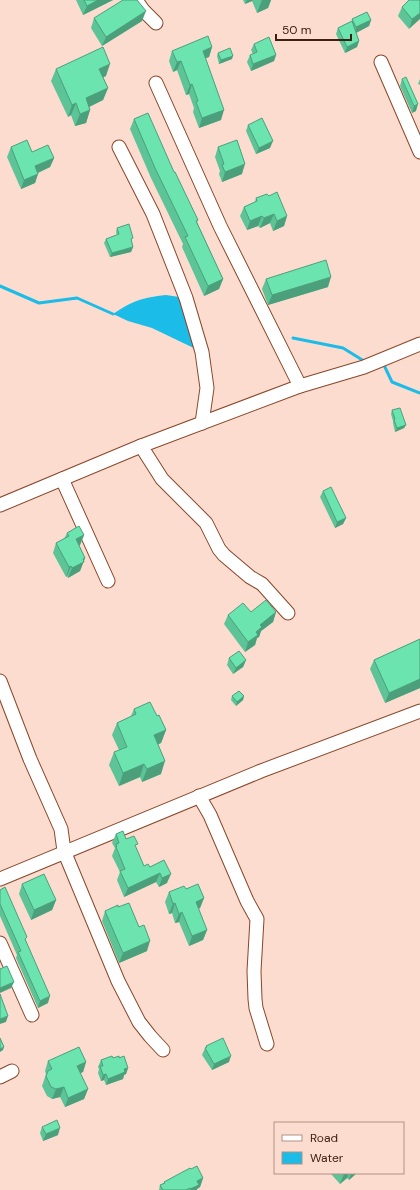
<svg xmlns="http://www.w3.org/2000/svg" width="420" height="1190" viewBox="0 0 420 1190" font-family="'DM Sans',sans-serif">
  <rect width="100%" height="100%" fill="#fcdccf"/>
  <path fill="#1bbce7" d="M166,295L186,298L202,352L152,328L128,321L113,314C134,300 141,298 166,295Z"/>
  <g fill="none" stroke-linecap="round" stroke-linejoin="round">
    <g stroke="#1bbce7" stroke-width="3">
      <polyline points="0,286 39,303 77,298 113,314"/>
      <polyline points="293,338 343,348 364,361 366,360"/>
      <polyline points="383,363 392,382 420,393"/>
    </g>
    <defs>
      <g id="minor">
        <polyline points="136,0 143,10 156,23"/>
        <polyline points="381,62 420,152"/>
        <polyline points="156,83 220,226 300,386"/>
        <polyline points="119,147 153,214 186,298 202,352 207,388 202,423"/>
        <polyline points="141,446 162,479 206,523 219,549 224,555 250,577 262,584 288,613"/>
        <polyline points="62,479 108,581"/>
        <polyline points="0,505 141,446 300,386 364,367 420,344"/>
        <polyline points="0,681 30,759 61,829 64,851 118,981 139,1022 150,1036 163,1050"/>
        <polyline points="199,796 210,815 247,901 257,919 254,971 255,999 256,1008 267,1044"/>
        <polyline points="0,879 261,771 420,711"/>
        <polyline points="0,943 32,1015"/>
        <polyline points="0,1077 12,1071"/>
      </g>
    </defs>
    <use href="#minor" stroke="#894629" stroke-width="15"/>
    <use href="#minor" stroke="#fff" stroke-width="13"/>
  </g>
  <g fill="#5cc497">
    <polygon points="76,0 113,0 83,15"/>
    <polygon points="243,0 271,0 268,8 257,13 252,1 245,4"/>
    <polygon points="420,0 409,29 398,16 402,7"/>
    <polygon points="94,18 142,21 102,46 91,28"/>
    <polygon points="352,19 371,20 369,26 356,33 359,41 357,47 345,53 336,34 338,28 352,21"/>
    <polygon points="254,44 276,55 274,61 251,71 247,62 250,55 253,54 251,50"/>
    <polygon points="212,47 209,57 205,58 221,120 199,128 193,112 194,108 189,94 186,95 177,70 173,72 169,61 172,51"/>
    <polygon points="218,53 232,59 219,64 217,56"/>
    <polygon points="56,69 106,76 103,77 108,88 103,100 89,107 90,110 86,123 75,126 71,115 68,117 51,81"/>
    <polygon points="402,79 416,111 412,113 400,86"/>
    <polygon points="420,79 420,85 418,84"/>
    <polygon points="134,119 174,172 198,220 197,222 223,279 219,289 204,296 182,247 183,244 151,178 130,129"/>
    <polygon points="248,125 270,148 256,154 246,131"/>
    <polygon points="11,147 32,152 54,158 50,167 38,173 35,183 21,189 7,157"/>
    <polygon points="218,147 242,174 222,182 219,174 220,171 215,157"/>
    <polygon points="269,196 287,216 284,226 273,231 270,223 260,228 258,226 247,230 240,216 244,207 255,202 256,198"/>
    <polygon points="117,228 133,247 131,252 110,257 104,243 106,239 117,235 116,232"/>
    <polygon points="266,279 328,287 268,305 262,289"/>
    <polygon points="392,410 406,425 404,428 395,432 393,423 393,421 391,414"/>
    <polygon points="323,491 346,518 343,524 335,528 320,497"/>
    <polygon points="67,533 84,535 80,545 79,545 85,558 80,571 68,578 67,576 66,577 53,553 56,543 64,539"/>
    <polygon points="251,612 276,612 273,622 261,631 259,637 257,638 255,645 245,652 224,624 228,615"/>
    <polygon points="420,639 420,688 385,703 370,669 374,660"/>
    <polygon points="229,658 246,660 243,667 233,674 227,665"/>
    <polygon points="232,696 244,696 243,700 236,706 231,700"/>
    <polygon points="134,709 157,716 166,730 161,743 158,744 161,774 142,782 140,777 119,786 109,765 114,752 119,750 112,735 117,723 131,716"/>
    <polygon points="116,834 126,839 136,849 144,866 150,867 164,860 167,883 159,887 156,882 124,897 117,880 120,872 112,856 115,848 112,843"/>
    <polygon points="22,884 56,900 52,910 31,920 19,894"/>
    <polygon points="186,889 204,898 200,908 198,909 207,930 203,940 189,946 179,922 175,923 172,913 169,914 165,902 169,892"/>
    <polygon points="0,890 26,941 48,1003 38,1008 16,958 17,955 0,916"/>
    <polygon points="118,907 147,951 119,963 102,921 105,911"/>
    <polygon points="206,1046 229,1062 212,1070 202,1055"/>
    <polygon points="113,1058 128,1068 126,1074 124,1075 123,1079 106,1085 104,1080 101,1081 98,1073 99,1069 98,1067 101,1060"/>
    <polygon points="48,1061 86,1062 83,1072 80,1073 88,1089 84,1099 65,1107 60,1097 52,1099 47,1096 42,1086 46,1074 45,1071"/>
    <polygon points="42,1127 58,1135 43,1141 40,1133"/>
    <polygon points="332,1173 357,1173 349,1180 347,1178 340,1184 331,1174"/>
    <polygon points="203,1178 200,1187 197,1189 197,1190 159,1190 160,1185 163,1184 164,1182"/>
  </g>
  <g fill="#4ba07b">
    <polygon points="98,0 113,0 83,15 87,6"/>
    <polygon points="247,0 253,0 252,1 245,4"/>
    <polygon points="262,0 271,0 268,8 257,13"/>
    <polygon points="146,11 142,21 102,46 106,37"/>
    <polygon points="420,13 420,19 409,29 412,19"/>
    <polygon points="371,20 369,26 354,34 356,27"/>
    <polygon points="359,41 357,47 345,53 347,47"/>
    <polygon points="212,47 209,57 199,61 203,51"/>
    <polygon points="276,55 274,61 251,71 253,64"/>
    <polygon points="233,56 232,59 219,64 221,60"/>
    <polygon points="181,61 177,70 173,72 177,62"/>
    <polygon points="110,64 106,76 95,81 99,69"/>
    <polygon points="192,84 189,94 186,95 190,85"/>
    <polygon points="108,88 103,100 81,111 86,98"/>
    <polygon points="76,103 71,115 68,117 72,105"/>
    <polygon points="418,104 416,111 412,113 414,106"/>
    <polygon points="90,110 86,123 75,126 80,114"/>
    <polygon points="224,110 221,120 199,128 202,118"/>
    <polygon points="273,141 270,148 256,154 259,148"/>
    <polygon points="54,158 50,167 31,176 35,166"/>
    <polygon points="245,164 242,174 222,182 225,172"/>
    <polygon points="38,174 35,183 21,189 24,180"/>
    <polygon points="274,214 270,223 260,228 264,218"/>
    <polygon points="262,216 258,226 247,230 250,221"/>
    <polygon points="287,216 284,226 273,231 277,221"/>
    <polygon points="133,247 131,252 110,257 112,253"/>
    <polygon points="331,277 328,287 268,305 272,295"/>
    <polygon points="223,279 219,289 204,296 208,286"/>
    <polygon points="406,425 404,428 395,432 397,428"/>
    <polygon points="346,518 343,524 335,528 337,522"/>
    <polygon points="84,535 80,545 72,549 76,539"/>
    <polygon points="85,558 80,571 68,578 72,568"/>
    <polygon points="71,566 67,576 66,577 69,567"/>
    <polygon points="276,612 273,622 261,631 259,637 257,638 255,645 245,652 248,642 256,632 260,625"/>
    <polygon points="246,660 243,667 233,674 236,668"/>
    <polygon points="420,679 420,688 385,703 389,693"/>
    <polygon points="244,696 243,700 236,706 237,702"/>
    <polygon points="166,730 161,743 150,748 154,735"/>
    <polygon points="165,761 161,774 142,782 147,769"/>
    <polygon points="144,764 140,777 119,786 123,773"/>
    <polygon points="160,873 156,882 124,897 128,888"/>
    <polygon points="171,874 167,883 159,887 162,878"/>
    <polygon points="204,898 200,908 192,912 196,902"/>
    <polygon points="56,900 52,910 31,920 34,910"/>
    <polygon points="175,903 172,913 169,914 173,904"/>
    <polygon points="182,912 179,922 175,923 179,914"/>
    <polygon points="207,930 203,940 189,946 192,936"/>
    <polygon points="150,941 147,951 119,963 123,953"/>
    <polygon points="14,982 11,988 0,993 0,988"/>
    <polygon points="50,996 48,1003 38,1008 40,1001"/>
    <polygon points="8,1016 6,1022 0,1024 0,1019"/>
    <polygon points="4,1047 3,1050 0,1052 0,1049"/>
    <polygon points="231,1056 229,1062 212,1070 214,1064"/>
    <polygon points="86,1062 83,1072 74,1076 77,1066"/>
    <polygon points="128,1068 126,1074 124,1075 123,1079 106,1085 108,1079 124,1069"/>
    <polygon points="106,1074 104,1080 101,1081 103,1075"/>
    <polygon points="64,1087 60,1097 52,1099 56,1089"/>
    <polygon points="88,1089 84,1099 65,1107 68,1098"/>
    <polygon points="60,1128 58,1135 43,1141 46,1134"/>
    <polygon points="345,1173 349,1173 347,1178 340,1184 344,1174"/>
    <polygon points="351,1173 357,1173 349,1180"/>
    <polygon points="203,1178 200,1187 197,1189 197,1190 190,1190 197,1181"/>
  </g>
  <g fill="#6be4b0" stroke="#4ba07b">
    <polygon points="84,0 98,0 87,6"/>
    <polygon points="123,0 137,0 146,11 106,37 94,18"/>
    <polygon points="409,0 420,0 420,13 412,19 402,7"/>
    <polygon points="367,12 371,20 356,27 352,19"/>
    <polygon points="352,21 359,41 347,47 338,28"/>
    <polygon points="208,36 212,47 203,51 224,110 202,118 196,102 198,101 192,84 190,85 181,61 177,62 172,51"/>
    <polygon points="269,37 276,55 253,64 250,55 257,52 254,44"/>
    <polygon points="103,47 110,64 99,69 108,88 86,98 90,110 80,114 76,103 72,105 56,69"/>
    <polygon points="230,48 233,56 221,60 218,53"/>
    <polygon points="406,77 418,104 414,106 402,79"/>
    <polygon points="148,113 174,172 175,172 198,220 196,221 223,279 208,286 185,237 188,236 155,168 134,119"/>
    <polygon points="262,118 273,141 259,148 248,125"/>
    <polygon points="27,140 32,152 48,145 54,158 35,166 38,174 24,180 11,147"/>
    <polygon points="237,140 245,164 225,172 222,165 224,164 218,147"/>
    <polygon points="277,192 287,216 277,221 274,214 264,218 262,216 250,221 244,207 257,201 256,198 267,194 269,196"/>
    <polygon points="129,224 133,238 131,239 133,247 112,253 106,239 119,234 117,228"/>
    <polygon points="326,260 331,277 272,295 266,279"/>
    <polygon points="400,408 406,425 397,428 394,420 395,419 392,410"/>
    <polygon points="331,487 346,518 337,522 323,491"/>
    <polygon points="79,526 84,535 76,539 85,558 83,559 84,562 72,568 71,566 69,567 56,543 69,536 67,533"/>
    <polygon points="266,600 276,612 260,625 262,627 256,632 258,635 248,642 228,615 243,603 251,612"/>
    <polygon points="420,639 420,679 389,693 374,660"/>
    <polygon points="239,651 246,660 236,668 229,658"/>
    <polygon points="239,691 244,696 237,702 232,696"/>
    <polygon points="150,702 157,716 159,715 166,730 154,735 165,761 147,769 144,764 123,773 114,752 127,747 117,723 136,714 134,709"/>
    <polygon points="123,831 126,839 134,836 138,844 135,845 144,866 148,864 150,867 164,860 171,874 162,878 160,873 128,888 120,871 125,869 116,847 117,846 116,844 119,843 116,834"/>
    <polygon points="44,874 56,900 34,910 22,884"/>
    <polygon points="198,884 204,898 196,902 207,930 192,936 182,912 179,914 175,903 173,904 169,892 184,886 186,889"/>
    <polygon points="5,887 27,937 25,939 50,996 40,1001 18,952 21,951 0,904 0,890"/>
    <polygon points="129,903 139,927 144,925 150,941 123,953 105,911 118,905 118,907"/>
    <polygon points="7,966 14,982 0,988 0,969"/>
    <polygon points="0,994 8,1016 0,1019"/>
    <polygon points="0,1038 4,1047 0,1049"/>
    <polygon points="223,1038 231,1056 214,1064 205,1048 207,1047 206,1046"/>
    <polygon points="79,1047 86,1062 77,1066 88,1089 68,1098 64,1087 56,1089 51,1087 46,1076 48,1071 52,1069 48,1061"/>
    <polygon points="112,1056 113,1058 119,1056 119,1058 124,1056 128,1068 124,1069 125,1072 108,1079 106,1074 103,1075 100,1066 103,1066 101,1060"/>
    <polygon points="57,1120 60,1128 46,1134 42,1127"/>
    <polygon points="197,1166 203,1178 197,1181 199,1185 190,1189 190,1188 186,1190 163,1190 160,1185 165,1183 164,1182 190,1168 191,1169"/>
  </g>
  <rect x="274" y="1122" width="130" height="52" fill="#fcdccf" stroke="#b09184"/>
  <rect x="282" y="1135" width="20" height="6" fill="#ffffff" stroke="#b09184"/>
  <text x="310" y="1142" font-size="12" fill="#3d2013">Road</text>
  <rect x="282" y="1152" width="20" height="12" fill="#1bbce7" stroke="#b09184"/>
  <text x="310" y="1162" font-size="12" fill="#3d2013">Water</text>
  <path d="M276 34v6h75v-6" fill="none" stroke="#3d2013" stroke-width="2"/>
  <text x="282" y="34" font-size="12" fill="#3d2013" stroke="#fcdccf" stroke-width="3" paint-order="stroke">50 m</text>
</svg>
